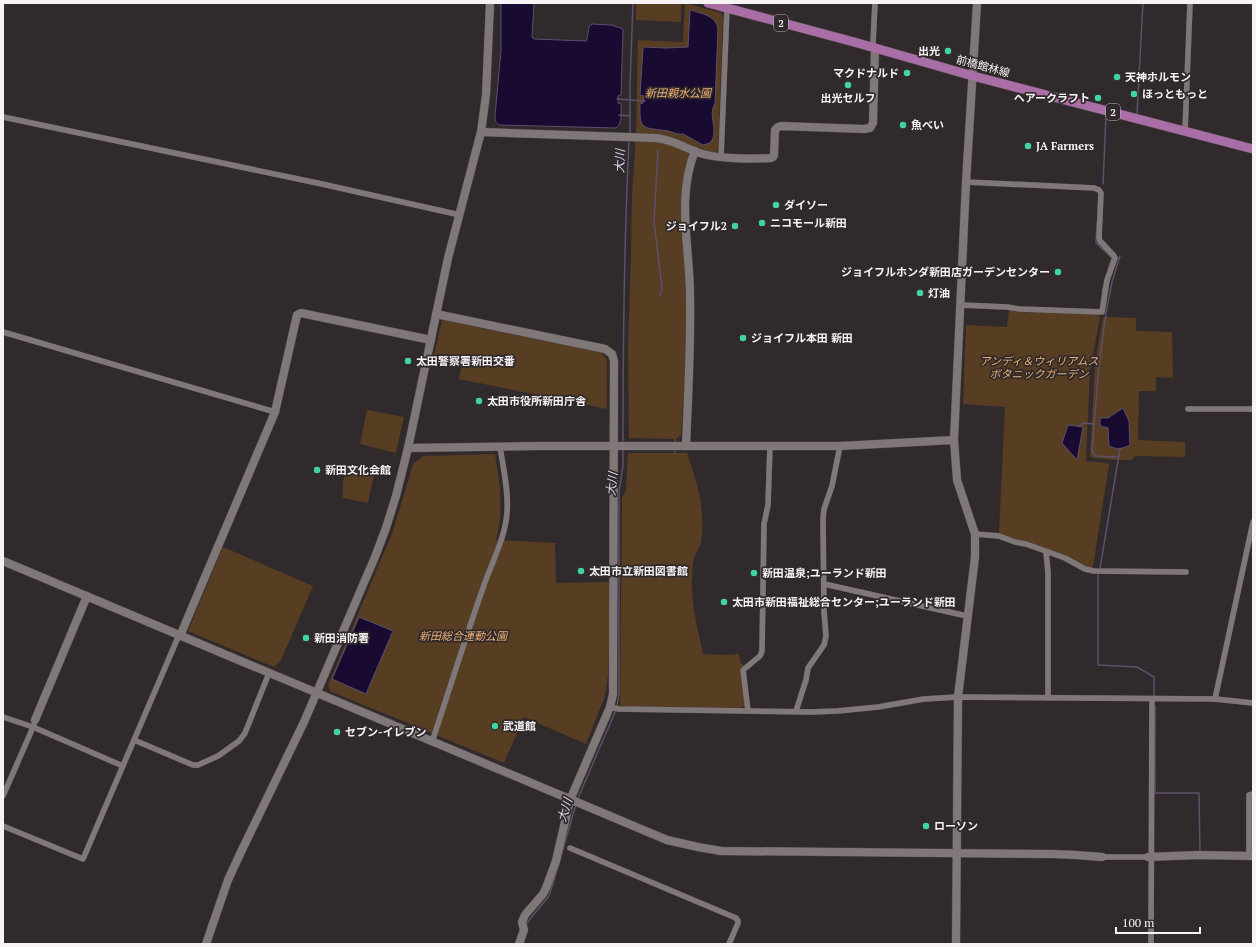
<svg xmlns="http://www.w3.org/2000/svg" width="1256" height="947" viewBox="0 0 1256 947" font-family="'PT Serif','Noto Sans JP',serif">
  <rect width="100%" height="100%" fill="#312a2c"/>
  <g fill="#573d22">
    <polygon points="636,3 681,3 681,22 636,20"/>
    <path d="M685,3L721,13L723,17L718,150L715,153C699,150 687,142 673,138C662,134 649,134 638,133L637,141L662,142L685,150L688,153L689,156L685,173L681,208L685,268L687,325L685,390L683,405L681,435L676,439V453H687C697,482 706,510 701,542C700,548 696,552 694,558C692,566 692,580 692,588C692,608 699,634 703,654L724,655L739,654L740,661L744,666L740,669L745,705L741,708L620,707L622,497L626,491L628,453H674V439L629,438L628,345L631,255L632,195L636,133V132L638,40L683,42Z"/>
    <polygon points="1009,310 1018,312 1097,314 1100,317 1090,371 1086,461 1107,463 1109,464 1109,465 1093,566 1090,568 1063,554 1046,549 1026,541 1015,540 999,533 1005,407 963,404 966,325 1007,327"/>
    <polygon points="1103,317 1136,318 1136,331 1172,332 1173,378 1156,377 1156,391 1139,391 1138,440 1185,442 1185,457 1135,456 1132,460 1114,460 1093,458 1090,456 1095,364"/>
    <polygon points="442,320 601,352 607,360 607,409 459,379 462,363 434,356"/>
    <polygon points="367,410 404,417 396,453 360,444"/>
    <path d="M495,454C500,484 504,510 496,540L555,543L556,583L611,582L610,619L608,675L605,696L586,744L524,717L504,763L330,691L328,685L393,531L413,464L423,456Z"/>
    <polygon points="347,464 375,470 368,503 343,498 343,482"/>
    <polygon points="223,547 313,586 281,660 274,667 188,631"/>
  </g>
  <g fill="#190a32" stroke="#5c506c">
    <path d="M501,3H534L532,37L534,39L586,41L587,39L589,27L592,24L611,25L621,28L623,30L621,95L618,96V103L621,104C621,112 623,123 616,128L500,125C496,123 495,121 495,116L501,51Z"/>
    <path d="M691,10C702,14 716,15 718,29L715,104C707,116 720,131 710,143L703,145L683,134C678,135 673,132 668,131C644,127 639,132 640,104L643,103L644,96L640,95L643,48L645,47L666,48L688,47L690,11Z"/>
    <path d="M1123,408L1129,421L1130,445C1122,449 1118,450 1109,446L1108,428L1100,426V418H1108Z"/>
    <polygon points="1068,425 1083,427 1077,460 1062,443"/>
    <polygon points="359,617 393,631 366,694 332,679"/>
  </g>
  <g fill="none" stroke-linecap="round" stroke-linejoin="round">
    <g stroke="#5c506c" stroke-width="1.5">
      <polyline points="617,99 645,101"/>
      <polyline points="1137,114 1143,3"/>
      <polyline points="619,115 630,116"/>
      <polyline points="630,135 630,85 633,3"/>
      <polyline points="658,150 654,221 662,288 660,296"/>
      <polyline points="1103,184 1106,115"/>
      <polyline points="1097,223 1096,243 1112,258 1108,269"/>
      <polyline points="1102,292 1104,285"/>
      <polyline points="1079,426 1084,423 1094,424"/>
      <path d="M623,443C623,342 624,241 629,141"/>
      <polyline points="1118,457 1096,456 1092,451 1099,364 1106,313 1112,282 1120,256"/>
      <polyline points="1100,568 1120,449"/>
      <polyline points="1098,575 1098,665 1137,667 1154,677 1154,697"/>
      <polyline points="617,706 619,693 619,492 623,466 623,449"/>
      <polyline points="1155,706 1155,793 1199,793 1200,852"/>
      <polyline points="578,798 616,710"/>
      <polyline points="560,860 576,804"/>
      <polyline points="526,924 549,896 559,864"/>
    </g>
    <defs>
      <g id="street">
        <polyline points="875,3 873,43 875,48"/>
        <polyline points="3,117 322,184 460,215"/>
        <polyline points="1185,132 1190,3"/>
        <polyline points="721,157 727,8"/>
        <polyline points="960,305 1007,307 1019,309 1102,312 1107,280 1115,258 1114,256 1100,241 1099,238 1101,193 1099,190 1094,188 966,182"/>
        <polyline points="3,332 275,412"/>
        <polyline points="1188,409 1253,409"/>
        <polyline points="975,534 999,536 1015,542 1026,544 1065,558 1085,569 1094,571 1186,572"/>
        <polyline points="1046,552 1048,572 1048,698"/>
        <polyline points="824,584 967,616"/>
        <polyline points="1215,699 1253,522"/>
        <polyline points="610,707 619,709 811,712 837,711 878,707 924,699 958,697 1215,699 1253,703"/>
        <polyline points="748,711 743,670 760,656 762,651 764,524 768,505 770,446"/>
        <polyline points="796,711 806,680 808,668 824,645 826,636 824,611 823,519 824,509 832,486 840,446"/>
        <polyline points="3,717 33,727 123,766"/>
        <polyline points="134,740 193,765 198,765 218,756 239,741 245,733 269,673"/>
        <path d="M432,742C449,691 465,639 483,588C491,564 505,539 507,513C509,491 503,468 500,446"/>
        <polyline points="3,796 34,725"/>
        <polyline points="3,826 83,859 179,635"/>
        <polyline points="570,848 736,918 738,921 738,923 729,944"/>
        <polyline points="1249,856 1249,795 1253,794"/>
        <polyline points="1102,857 1148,857"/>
        <polyline points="1151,944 1152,699"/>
      </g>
      <g id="secondary">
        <path d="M481,132L656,138C675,140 686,149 703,154C720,159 753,159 771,158L773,157L774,155L775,130L778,127L781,126L864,129L870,128L873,123L875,49"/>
        <polyline points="436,314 605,349 612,354 614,361 613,694 610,707 570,800 556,861 546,888 543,894 525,915 522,922 524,930 519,944"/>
        <path d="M686,446C688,396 691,346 690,296C690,249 676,197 695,151"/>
        <polyline points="408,448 538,446 840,446 954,440"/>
        <polyline points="3,561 667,840 698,847 721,851 1053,854 1076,855 1102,857"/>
        <polyline points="180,636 275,412 297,315 301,313 431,340"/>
        <polyline points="35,720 87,596"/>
        <polyline points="1148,857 1198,855 1253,856"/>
        <polyline points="206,944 228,880 240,854 304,722 375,557 386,528 396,496 408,448 448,258 481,132 486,95 490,3"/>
        <polyline points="956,944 958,697 975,557 975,534 957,480 954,440 966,182 977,3"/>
      </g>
      <polyline id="primary" points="708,3 854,42 973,76 1253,149"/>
    </defs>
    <use href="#street" stroke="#4e494a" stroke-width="6"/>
    <use href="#secondary" stroke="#4e494a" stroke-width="9"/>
    <use href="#primary" stroke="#4e494a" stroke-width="10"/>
    <use href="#street" stroke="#807779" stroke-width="5.5"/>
    <use href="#secondary" stroke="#807779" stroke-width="8"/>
    <use href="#primary" stroke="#aa6ea6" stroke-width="9"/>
  </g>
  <g fill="#42d4a0" stroke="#312a2c" stroke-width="1.5">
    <circle cx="948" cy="51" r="4"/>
    <circle cx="907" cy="73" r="4"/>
    <circle cx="1117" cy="77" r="4"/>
    <circle cx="848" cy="85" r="4"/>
    <circle cx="1134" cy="94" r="4"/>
    <circle cx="1098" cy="98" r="4"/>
    <circle cx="903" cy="125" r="4"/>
    <circle cx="1028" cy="146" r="4"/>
    <circle cx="776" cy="205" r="4"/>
    <circle cx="762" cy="223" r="4"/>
    <circle cx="735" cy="226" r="4"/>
    <circle cx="1058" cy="272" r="4"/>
    <circle cx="920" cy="293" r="4"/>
    <circle cx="743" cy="338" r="4"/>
    <circle cx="408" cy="361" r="4"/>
    <circle cx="479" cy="401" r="4"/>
    <circle cx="317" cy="470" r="4"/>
    <circle cx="581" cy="571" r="4"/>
    <circle cx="754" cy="573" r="4"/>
    <circle cx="724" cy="602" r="4"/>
    <circle cx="306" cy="638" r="4"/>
    <circle cx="495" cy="726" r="4"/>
    <circle cx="337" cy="732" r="4"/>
    <circle cx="926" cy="826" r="4"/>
  </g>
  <g text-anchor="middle" stroke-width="3.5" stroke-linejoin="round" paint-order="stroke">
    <g fill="#312a2c" stroke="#bcb6b8" stroke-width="1">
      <rect x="774" y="15" width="14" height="16" rx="3"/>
      <rect x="1106" y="104" width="14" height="16" rx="3"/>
    </g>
    <g font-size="10" font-weight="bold" fill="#f7f2f4">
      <text x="781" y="27">2</text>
      <text x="1113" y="116">2</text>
    </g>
    <g font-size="11" font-weight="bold" fill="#f7f2f4" stroke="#312a2c" text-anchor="start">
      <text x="940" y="55" text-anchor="end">出光</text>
      <text x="899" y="77" text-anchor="end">マクドナルド</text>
      <text x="1125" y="81">天神ホルモン</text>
      <text x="1142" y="98">ほっともっと</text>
      <text x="848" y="102" text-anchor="middle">出光セルフ</text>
      <text x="1090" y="102" text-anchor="end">ヘアークラフト</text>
      <text x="911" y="129">魚べい</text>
      <text x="1036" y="150">JA Farmers</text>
      <text x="784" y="209">ダイソー</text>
      <text x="770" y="227">ニコモール新田</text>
      <text x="727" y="230" text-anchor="end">ジョイフル2</text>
      <text x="1050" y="276" text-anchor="end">ジョイフルホンダ新田店ガーデンセンター</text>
      <text x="928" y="297">灯油</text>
      <text x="751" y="342">ジョイフル本田 新田</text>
      <text x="416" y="365">太田警察署新田交番</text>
      <text x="487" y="405">太田市役所新田庁舎</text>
      <text x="325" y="474">新田文化会館</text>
      <text x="589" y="575">太田市立新田図書館</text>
      <text x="762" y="577">新田温泉;ユーランド新田</text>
      <text x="732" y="606">太田市新田福祉総合センター;ユーランド新田</text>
      <text x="314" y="642">新田消防署</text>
      <text x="503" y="730">武道館</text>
      <text x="345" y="736">セブン-イレブン</text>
      <text x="934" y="830">ローソン</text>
    </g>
    <g font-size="11" fill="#f7f2f4" stroke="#312a2c">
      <text transform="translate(983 66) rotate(15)" y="4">前橋館林線</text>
    </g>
    <g font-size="11" font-style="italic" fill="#ecb072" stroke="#312a2c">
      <text x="678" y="97">新田親水公園</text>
      <text x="1039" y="365">アンディ＆ウィリアムス<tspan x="1039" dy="13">ボタニックガーデン</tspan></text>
      <text x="463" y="640">新田総合運動公園</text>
    </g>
    <g font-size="12" font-style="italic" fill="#ded8f7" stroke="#312a2c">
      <text transform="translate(620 161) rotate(-88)" y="4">大川</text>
      <text transform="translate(612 484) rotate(-84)" y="4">大川</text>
      <text transform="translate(565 810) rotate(-73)" y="4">大川</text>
    </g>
  </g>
  <rect width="1256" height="947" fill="none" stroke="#f7f2f4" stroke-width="8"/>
  <path d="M1116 927v6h84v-6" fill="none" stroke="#f7f2f4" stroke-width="2"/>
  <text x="1122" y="927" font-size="12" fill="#f7f2f4" stroke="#312a2c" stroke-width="3" paint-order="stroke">100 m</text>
</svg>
